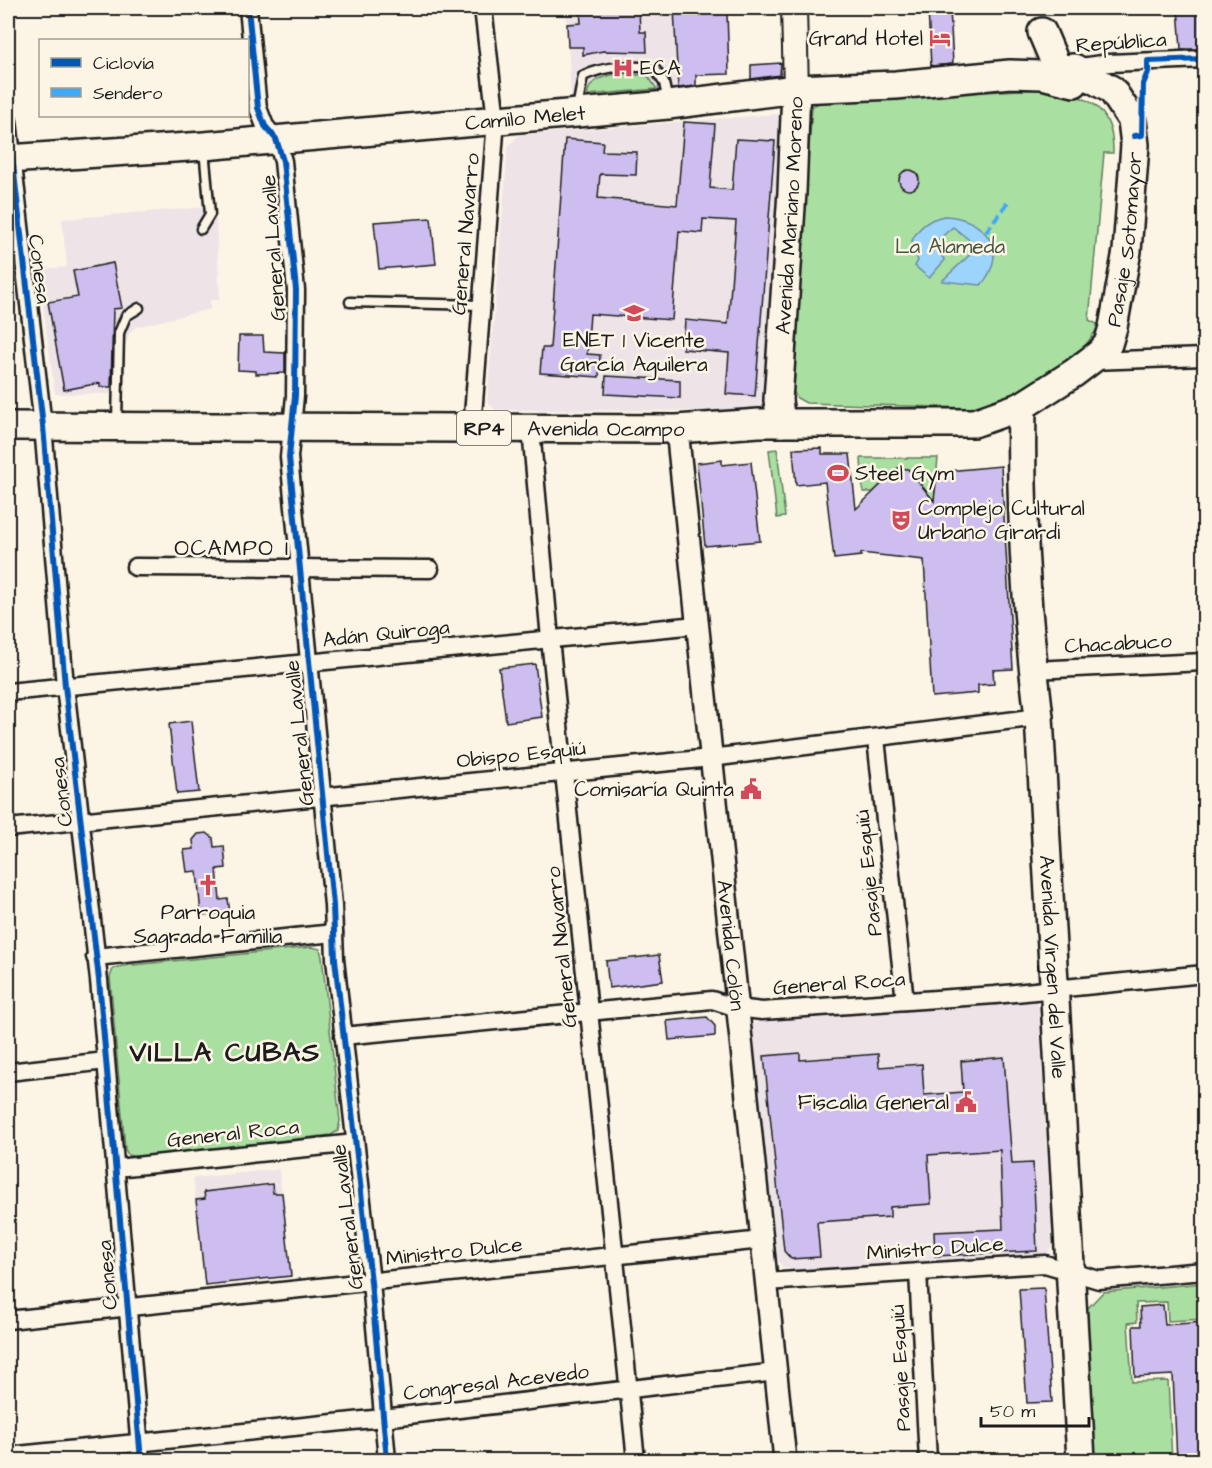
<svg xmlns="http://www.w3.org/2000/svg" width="1212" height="1468" viewBox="0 0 1212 1468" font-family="'Architects Daughter',sans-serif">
  <rect width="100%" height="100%" fill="#fcf5e5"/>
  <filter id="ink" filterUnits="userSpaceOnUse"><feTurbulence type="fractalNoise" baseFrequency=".0167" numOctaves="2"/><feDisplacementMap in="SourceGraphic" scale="12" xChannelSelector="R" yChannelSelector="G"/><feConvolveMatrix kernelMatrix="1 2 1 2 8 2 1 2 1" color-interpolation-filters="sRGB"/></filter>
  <g filter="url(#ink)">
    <g fill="#eee4e8">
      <polygon points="566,8 674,8 678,89 571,97"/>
      <polygon points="778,114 784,118 768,404 754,411 495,410 487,401 508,146 519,135"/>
      <polygon points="210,160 214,181 220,300 210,300 210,309 136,327 130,332 126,344 123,344 121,388 113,388 112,394 55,394 38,269 67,267 62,219 205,207 200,161"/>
      <polygon points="1025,999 1035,1001 1039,1009 1052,1245 1048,1254 1041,1257 794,1271 783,1267 774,1257 750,1032 752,1025 758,1021"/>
      <polygon points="279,1169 291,1276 205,1285 193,1178"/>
    </g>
    <g fill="#a9dfa1" stroke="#627e5e" stroke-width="1.5">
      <path d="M622,73L648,76L657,89L587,95C590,77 607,76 622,73Z"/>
      <path d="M1040,89C1084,93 1114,104 1113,153H1104L1089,320L1099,325C1075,369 1022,397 975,408L806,403L797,398L792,389L812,106L824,101Z"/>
      <polygon points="777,449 785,517 777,518 769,450"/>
      <polygon points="861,458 938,458 934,501 908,470 898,468 873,492 863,492"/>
      <polygon points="312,947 320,949 322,957 340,1121 338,1131 331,1135 136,1157 128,1155 125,1149 110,977 113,969 122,966"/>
      <polygon points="1204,1283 1204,1319 1168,1321 1167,1302 1136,1303 1137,1322 1128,1323 1132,1382 1168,1381 1172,1460 1094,1460 1087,1309 1103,1292"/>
    </g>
    <path fill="#9dd4fc" stroke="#698aa2" stroke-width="1.5" d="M944,216C984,217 1011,251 981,285L942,281L978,247L953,227L932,245L945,260L929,278L915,266L918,261L912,241C918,227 929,219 944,216Z"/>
    <g fill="#cebef0" stroke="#1c1c1c" stroke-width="1.5">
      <polygon points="580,8 639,8 640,32 646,32 647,52 603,51 583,55 583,47 568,47 567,24 581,23"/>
      <polygon points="674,8 707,8 707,12 727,12 729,74 696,75 696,86 678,88"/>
      <polygon points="1178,8 1204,8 1204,49 1181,49"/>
      <polygon points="928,9 950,9 953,64 931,66"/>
      <polygon points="781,63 780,75 751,79 751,65"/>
      <polygon points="684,122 715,124 710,188 732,190 736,139 775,141 755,396 726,394 729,353 683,349 685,320 728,324 736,221 703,219 702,233 679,231 672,320 590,314 587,354 600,355 599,377 540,373 542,348 550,348 565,139 603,142 602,151 637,152 636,175 600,174 598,198 677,205"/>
      <circle cx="909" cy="180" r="10"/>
      <polygon points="431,218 436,264 379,269 374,222"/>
      <polygon points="113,263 122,308 113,309 111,387 100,387 100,383 64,390 48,302 78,297 73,271"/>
      <polygon points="239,336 263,336 264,352 285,353 285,373 256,374 256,371 238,370"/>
      <polygon points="606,376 680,380 680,398 605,394"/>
      <polygon points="822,448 822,454 850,454 856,509 898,468 908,469 934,501 937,472 1001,466 1013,669 993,670 994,684 978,685 978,693 932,697 924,560 861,553 861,556 834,559 825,482 796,485 793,449"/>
      <polygon points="722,460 722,465 751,462 760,541 705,546 697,463"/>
      <polygon points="535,664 542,717 506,722 499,668"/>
      <polygon points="191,721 199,792 177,794 169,724"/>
      <polygon points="207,833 213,838 214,847 224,846 226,868 217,869 220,900 228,899 230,913 201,915 197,871 187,872 184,850 194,849 193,840 198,834"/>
      <polygon points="659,955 663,981 609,988 606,961"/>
      <polygon points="707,1017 715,1026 715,1036 669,1040 667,1021"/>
      <polygon points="800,1053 800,1060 878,1054 879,1067 922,1064 924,1095 963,1092 961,1061 1004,1057 1012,1164 1033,1163 1037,1251 935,1256 934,1232 1003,1229 1000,1150 928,1155 931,1204 890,1207 890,1217 817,1222 820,1257 791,1259 784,1251 764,1056"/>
      <polygon points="272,1184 273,1193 282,1193 291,1276 205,1285 196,1200 205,1199 204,1192"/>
      <polygon points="1044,1288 1052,1402 1027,1403 1019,1289"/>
      <polygon points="1163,1305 1165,1325 1204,1322 1204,1461 1177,1461 1173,1375 1135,1377 1133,1326 1141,1326 1140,1307"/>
    </g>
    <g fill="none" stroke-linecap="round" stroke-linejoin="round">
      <defs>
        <g id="service">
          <path d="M577,109L583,76C608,65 629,65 655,69L664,83L668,102"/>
          <polyline points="201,229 210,214 204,149"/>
          <polyline points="350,302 482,305"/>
          <polyline points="117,422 119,333 126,316 139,308"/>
        </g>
        <g id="minor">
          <polyline points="248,8 258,108 265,126 276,139 283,161 296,290 295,396 289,457 333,905 335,959 371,1282 387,1460"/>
          <polyline points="1074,68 1109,63 1204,59"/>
          <polyline points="8,121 43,426 65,686 99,980 141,1460"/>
          <polyline points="1091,361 1204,357"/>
          <polyline points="472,428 496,120 483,8"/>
          <polyline points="531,429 550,639 636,1460"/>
          <polyline points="135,567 430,569"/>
          <polyline points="1033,670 1204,662"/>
          <polyline points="8,692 697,625"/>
          <polyline points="876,739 905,1001"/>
          <polyline points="8,828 711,758 1039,717"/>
          <polyline points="95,957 334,933"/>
          <polyline points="343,1036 712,1000 737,1008 762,1011 995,995 1204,974"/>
          <polyline points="8,1072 106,1061"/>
          <polyline points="116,1168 355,1143"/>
          <polyline points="918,1272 928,1460"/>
          <polyline points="766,1282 1045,1264 1099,1280 1204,1271"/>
          <polyline points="8,1320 762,1240"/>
          <polyline points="8,1456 383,1418 776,1372"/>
        </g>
        <g id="tertiary">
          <path id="s1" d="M677,429L785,1460"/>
        </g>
        <polyline id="secondary" points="794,8 796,89"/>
        <g id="primary">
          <path id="s2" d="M8,159L204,146L668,105L796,89L896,85L1010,74L1042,75L1074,83"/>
          <path id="s3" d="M1022,406C1020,510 1026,615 1039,717L1081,1460"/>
          <path id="s4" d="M781,423L778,400L792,192L796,89"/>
          <path id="s5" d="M8,426L677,429L759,423H974L1022,406L1074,373L1099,354L1108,344L1113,327L1127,251L1135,145L1132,120L1112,90L1074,68L1064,69L1056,65L1042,32"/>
        </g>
      </defs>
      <use href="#service" stroke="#1c1c1c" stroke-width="13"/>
      <use href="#minor" stroke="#1c1c1c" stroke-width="21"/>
      <use href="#tertiary" stroke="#1c1c1c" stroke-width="26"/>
      <use href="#secondary" stroke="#1c1c1c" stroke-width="28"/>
      <use href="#primary" stroke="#1c1c1c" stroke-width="32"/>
      <use href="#service" stroke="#fcf5e5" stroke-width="8"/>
      <use href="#minor" stroke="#fcf5e5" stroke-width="16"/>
      <use href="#tertiary" stroke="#fcf5e5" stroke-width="21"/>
      <use href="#secondary" stroke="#fcf5e5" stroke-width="24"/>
      <use href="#primary" stroke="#fcf5e5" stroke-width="27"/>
      <polyline stroke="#3fa9f5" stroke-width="4.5" stroke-dasharray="9 4.5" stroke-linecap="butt" points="986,232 1009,201"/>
      <defs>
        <g id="cycleway">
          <polyline points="248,8 258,108 265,126 276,139 283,161 296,290 295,396 289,457 333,905 335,959 371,1282 387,1460"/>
          <polyline points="8,121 43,426 65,686 99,980 141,1460"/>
          <polyline points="1134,136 1142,135 1143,84 1148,72 1148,61 1204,59"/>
        </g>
      </defs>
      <use href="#cycleway" stroke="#fcf5e5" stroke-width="10"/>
      <use href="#cycleway" stroke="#0057b8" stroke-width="6"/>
    </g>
  </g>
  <defs>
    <symbol id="hotel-bare" viewBox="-9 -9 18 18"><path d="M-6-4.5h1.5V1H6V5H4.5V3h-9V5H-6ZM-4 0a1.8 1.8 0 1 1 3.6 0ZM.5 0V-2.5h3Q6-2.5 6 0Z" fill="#d1495b" stroke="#fcf5e5" stroke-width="2.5" paint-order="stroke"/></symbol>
    <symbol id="hospital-bare" viewBox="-9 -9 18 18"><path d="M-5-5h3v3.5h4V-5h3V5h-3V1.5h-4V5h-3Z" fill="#d1495b" stroke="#fcf5e5" stroke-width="2.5" paint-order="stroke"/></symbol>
    <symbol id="school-bare" viewBox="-9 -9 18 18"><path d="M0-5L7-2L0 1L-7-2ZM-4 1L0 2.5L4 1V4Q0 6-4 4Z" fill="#d1495b" stroke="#fcf5e5" stroke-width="2.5" paint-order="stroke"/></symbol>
    <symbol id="stadium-bare" viewBox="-9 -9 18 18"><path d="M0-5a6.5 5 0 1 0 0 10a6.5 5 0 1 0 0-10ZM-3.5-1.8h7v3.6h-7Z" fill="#d1495b" stroke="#fcf5e5" stroke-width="2.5" paint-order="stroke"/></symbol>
    <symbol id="theatre-bare" viewBox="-9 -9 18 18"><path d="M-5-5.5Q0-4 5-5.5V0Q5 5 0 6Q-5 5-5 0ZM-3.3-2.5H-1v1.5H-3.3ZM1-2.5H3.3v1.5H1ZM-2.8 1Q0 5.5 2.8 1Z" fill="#d1495b" stroke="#fcf5e5" stroke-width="2.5" paint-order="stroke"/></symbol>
    <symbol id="civic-bare" viewBox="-9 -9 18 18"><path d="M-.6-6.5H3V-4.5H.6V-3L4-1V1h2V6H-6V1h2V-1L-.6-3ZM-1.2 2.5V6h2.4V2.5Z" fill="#d1495b" stroke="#fcf5e5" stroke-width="2.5" paint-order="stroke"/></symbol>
    <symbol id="church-bare" viewBox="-9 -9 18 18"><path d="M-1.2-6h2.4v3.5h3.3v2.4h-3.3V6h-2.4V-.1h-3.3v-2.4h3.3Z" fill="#d1495b" stroke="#fcf5e5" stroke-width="2.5" paint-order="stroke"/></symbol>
  </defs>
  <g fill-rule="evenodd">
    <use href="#hotel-bare" x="925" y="23" width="30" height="30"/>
    <use href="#hospital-bare" x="608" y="53" width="30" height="30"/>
    <use href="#school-bare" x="619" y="298" width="30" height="30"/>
    <use href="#stadium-bare" x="823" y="458" width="30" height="30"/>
    <use href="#theatre-bare" x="886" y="505" width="30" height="30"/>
    <use href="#civic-bare" x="736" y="774" width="30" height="30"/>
    <use href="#church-bare" x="193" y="870" width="30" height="30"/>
    <use href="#civic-bare" x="951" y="1087" width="30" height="30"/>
  </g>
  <g text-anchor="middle" stroke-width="5" stroke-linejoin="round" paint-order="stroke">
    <rect fill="#fcf5e5" stroke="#5f5d58" stroke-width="1.5" x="457" y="411" width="54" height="34" rx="4.5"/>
    <g font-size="20" font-weight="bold" fill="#1c1c1c">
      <text x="484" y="435">RP4</text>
    </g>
    <g font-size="21" fill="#1c1c1c" stroke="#fcf5e5" text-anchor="end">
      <text x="923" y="45">Grand Hotel</text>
      <text x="640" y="75" text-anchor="start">ECA</text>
      <text x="634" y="347" text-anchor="middle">ENET 1 Vicente<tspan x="634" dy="24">García Aguilera</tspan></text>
      <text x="855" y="480" text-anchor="start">Steel Gym</text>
      <text x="918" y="515" text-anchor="start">Complejo Cultural<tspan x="918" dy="24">Urbano Girardi</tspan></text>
      <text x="734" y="796">Comisaría Quinta</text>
      <text x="208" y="919" text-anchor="middle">Parroquia<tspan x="208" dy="24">Sagrada Familia</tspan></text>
      <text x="949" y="1109">Fiscalia General</text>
    </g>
    <g font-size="21" fill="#1c1c1c" stroke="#fcf5e5">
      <text transform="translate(1121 42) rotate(-4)" y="7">República</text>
      <text dy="7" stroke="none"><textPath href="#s2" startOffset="519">Camilo Melet</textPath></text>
      <text dy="7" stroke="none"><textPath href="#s4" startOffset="208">Avenida Mariano Moreno</textPath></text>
      <text transform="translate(465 234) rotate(-85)" y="7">General Navarro</text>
      <text dy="7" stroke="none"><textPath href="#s5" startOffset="1230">Pasaje Sotomayor</textPath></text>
      <text transform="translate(273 248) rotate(-94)" y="7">General Lavalle</text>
      <text transform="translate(40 269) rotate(83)" y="7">Conesa</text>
      <text dy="7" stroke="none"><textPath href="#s5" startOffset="598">Avenida Ocampo</textPath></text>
      <text transform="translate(386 633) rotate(-6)" y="7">Adán Quiroga</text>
      <text transform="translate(1118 643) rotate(-3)" y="7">Chacabuco</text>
      <text transform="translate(299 733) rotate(-96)" y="7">General Lavalle</text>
      <text transform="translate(521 754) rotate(-6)" y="7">Obispo Esquiú</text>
      <text transform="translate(61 792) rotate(-97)" y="7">Conesa</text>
      <text transform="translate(868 873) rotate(-96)" y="7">Pasaje Esquiú</text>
      <text dy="7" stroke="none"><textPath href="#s1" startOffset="519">Avenida Colón</textPath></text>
      <text transform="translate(561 947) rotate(-96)" y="7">General Navarro</text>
      <text dy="7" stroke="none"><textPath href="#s3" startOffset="562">Avenida Virgen del Valle</textPath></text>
      <text transform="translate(839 983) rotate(-4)" y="7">General Roca</text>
      <text transform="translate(233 1133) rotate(-6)" y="7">General Roca</text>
      <text transform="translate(347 1217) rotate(-97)" y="7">General Lavalle</text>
      <text transform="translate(935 1248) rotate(-4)" y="7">Ministro Dulce</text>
      <text transform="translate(454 1251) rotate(-6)" y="7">Ministro Dulce</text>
      <text transform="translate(107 1275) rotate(-95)" y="7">Conesa</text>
      <text transform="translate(900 1368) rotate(-93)" y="7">Pasaje Esquiú</text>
      <text transform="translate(496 1382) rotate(-7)" y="7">Congresal Acevedo</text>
    </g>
    <g font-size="21" fill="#465644" stroke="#fcf5e5">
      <text x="950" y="253">La Alameda</text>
    </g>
    <g font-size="22" letter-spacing="1.5" fill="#1c1c1c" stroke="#fcf5e5">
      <text x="232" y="555">OCAMPO I</text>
    </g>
    <g font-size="27" font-weight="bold" letter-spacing="1.5" fill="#1c1c1c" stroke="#fcf5e5">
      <text x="225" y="1061">VILLA CUBAS</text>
    </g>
  </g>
  <rect width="1212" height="1468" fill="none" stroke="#fcf5e5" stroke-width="30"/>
  <rect x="15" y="15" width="1182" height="1438" fill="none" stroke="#1c1c1c" stroke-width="2" filter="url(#ink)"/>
  <rect x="39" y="39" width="210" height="78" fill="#fcf5e5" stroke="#a29e95" stroke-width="1.5"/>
  <rect x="51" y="58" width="30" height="9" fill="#0057b8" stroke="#a29e95" stroke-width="1.5"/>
  <text x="93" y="69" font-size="18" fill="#1c1c1c">Ciclovía</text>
  <rect x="51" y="88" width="30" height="9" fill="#3fa9f5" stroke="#a29e95" stroke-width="1.5"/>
  <text x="93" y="99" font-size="18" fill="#1c1c1c">Sendero</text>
  <path d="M981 1417v9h108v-9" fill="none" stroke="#1c1c1c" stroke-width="3"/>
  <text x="990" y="1417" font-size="18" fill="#1c1c1c" stroke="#fcf5e5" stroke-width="4.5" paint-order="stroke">50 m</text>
</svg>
